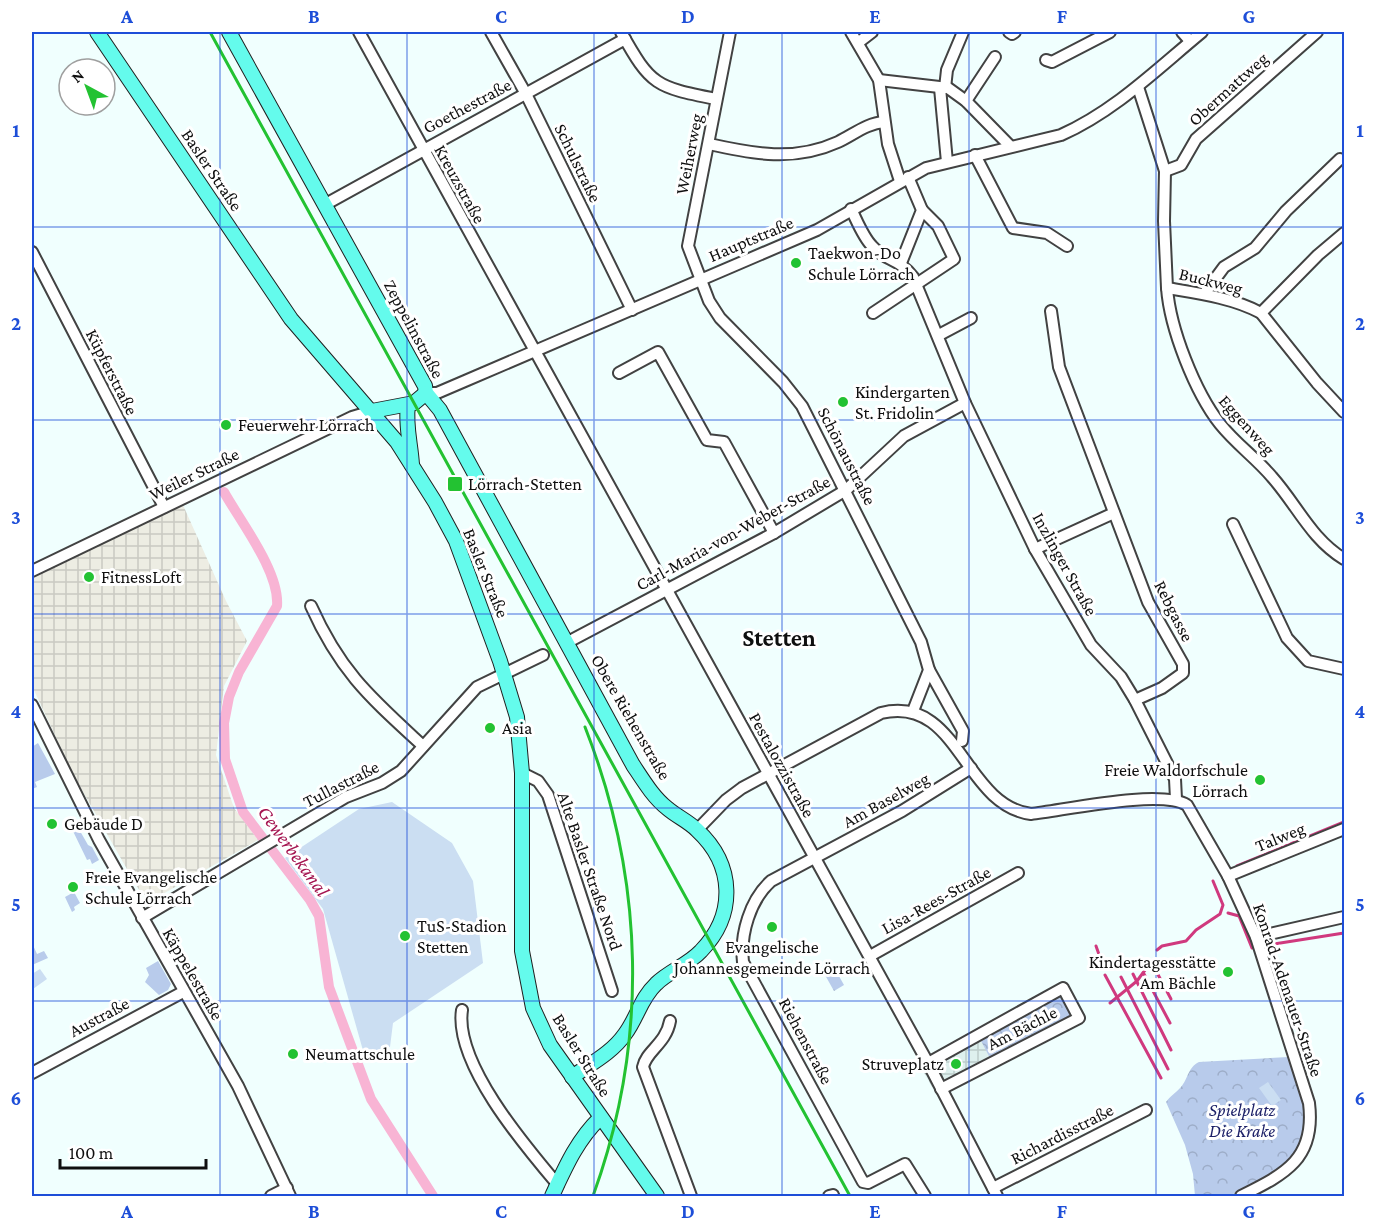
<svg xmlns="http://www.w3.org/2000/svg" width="1376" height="1228" viewBox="0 0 1376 1228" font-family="'Crimson Pro',serif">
  <defs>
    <pattern id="industrial-grid" width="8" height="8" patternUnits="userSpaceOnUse" patternTransform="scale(1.5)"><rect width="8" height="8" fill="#edede3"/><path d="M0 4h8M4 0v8" fill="none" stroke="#cacac2"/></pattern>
    <pattern id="park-crowns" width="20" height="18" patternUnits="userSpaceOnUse" patternTransform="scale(1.5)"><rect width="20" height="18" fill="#b8cbeb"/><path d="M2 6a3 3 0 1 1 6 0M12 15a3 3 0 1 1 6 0" fill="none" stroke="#9dadc8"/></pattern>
    <pattern id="plaza-grid" width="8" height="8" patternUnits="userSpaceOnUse" patternTransform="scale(1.5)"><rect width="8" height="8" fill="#def0ee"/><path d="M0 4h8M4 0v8" fill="none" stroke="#bdcdcb"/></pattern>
  </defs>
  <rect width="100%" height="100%" fill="#f0fffe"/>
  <polygon fill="url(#industrial-grid)" points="183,505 226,601 247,641 224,686 216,755 234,808 258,840 161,895 146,896 141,893 132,878 74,776 32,686 32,578"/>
  <g fill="#b8cbeb">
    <polygon points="38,743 55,774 35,782 37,787 32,789 32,747"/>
    <polygon points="76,824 88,845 92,847 99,860 92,864 90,859 87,860 71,827"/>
    <polygon points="74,892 80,903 74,907 75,910 72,912 65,897"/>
    <polygon points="32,943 37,954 44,951 48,958 32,965"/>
    <polygon points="158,961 171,984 168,990 159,995 145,982 149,975 146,968"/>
  </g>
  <g fill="url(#park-crowns)">
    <polygon points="835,969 844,985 834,991 825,975"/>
    <polygon points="1063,988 1079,1018 941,1089 978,1035"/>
    <path d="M1288,1057L1305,1109L1306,1127L1297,1154L1280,1170L1229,1196H1195L1193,1174L1185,1145L1166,1102C1170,1096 1176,1093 1181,1087C1188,1079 1188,1067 1199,1062Z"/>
  </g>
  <g fill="#cbdef2">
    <polygon points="392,802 452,843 473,881 483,963 393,1023 390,1047 364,1054 323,909 285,858 359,809"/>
    <polygon points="40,969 47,979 33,989 32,974"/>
    <polygon points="1268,1082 1281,1100 1272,1106 1259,1088"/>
  </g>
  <polygon fill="url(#plaza-grid)" points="978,1035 992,1062 935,1092 920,1066"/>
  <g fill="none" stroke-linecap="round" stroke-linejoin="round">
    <g stroke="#d0397e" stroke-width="3">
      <polyline points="1237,866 1344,822"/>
      <polyline points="1228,913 1239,916 1252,948"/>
      <polyline points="1274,944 1344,933"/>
      <polyline points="1096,946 1102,963"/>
      <polyline points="1157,950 1162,946 1186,941 1196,930 1220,914 1223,905 1213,881"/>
      <polyline points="1133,974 1171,1050"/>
      <polyline points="1144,974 1170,1023"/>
      <polyline points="1105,975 1161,1078"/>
      <polyline points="1121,977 1168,1069"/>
      <polyline points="1110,1003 1137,981 1148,966 1155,969 1171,999"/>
    </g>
    <path stroke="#f8b4d4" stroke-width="10" d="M224,492C240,521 280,572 277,606L239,672L229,697L224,723L225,759L243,812L310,900L319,916L329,987L371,1099L433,1196"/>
    <defs>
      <g id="minor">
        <polyline points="359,32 928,1063 997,1196"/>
        <polyline points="491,32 526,94 632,310"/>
        <path d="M621,32C651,86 656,87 716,99"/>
        <polyline points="730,32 688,246 709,301 720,318 783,382 802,406 921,642 929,670 913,711"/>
        <polyline points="851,32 879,80 888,144 900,181"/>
        <polyline points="1009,32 1012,34 1015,32"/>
        <polyline points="1182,32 1190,41"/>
        <polyline points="859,42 872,32"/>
        <polyline points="1046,60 1052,62 1110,32"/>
        <polyline points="879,80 948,88 966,101 1010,146"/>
        <path d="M1138,87L1165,171L1164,221L1167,288C1197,293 1234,298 1261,313L1317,383L1344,412"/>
        <polyline points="940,88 947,162"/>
        <polyline points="945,88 947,70 963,32"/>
        <polyline points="966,101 995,57"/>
        <path d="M709,144C754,154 794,162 838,142C853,135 867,123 884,122"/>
        <polyline points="975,155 1013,228 1047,233 1067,246"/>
        <polyline points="1165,171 1181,165 1196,139 1317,32"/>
        <polyline points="326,204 625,39"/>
        <path d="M851,209C857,221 863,237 872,246C885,261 899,258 913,277L965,403L1035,549L1091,645L1121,677L1135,700L1175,779L1176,799"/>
        <polyline points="32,252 164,507"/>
        <polyline points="901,263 922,210 908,177"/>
        <path d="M1167,288C1170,329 1195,392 1220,424C1236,444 1256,458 1272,477C1297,505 1311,539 1344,559"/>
        <polyline points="1204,294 1224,267 1255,248 1286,211 1340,159"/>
        <polyline points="1051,311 1059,367 1148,602 1183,664 1183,673 1162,688 1135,700"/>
        <polyline points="873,313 954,259 938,226 922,210"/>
        <polyline points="1261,313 1318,255 1344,233"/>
        <polyline points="939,335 971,318"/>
        <polyline points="619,373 658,352 707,440 724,442 774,533"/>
        <path d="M426,393H437L465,381L817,230L926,168L1061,135C1115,111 1157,69 1202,32"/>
        <polyline points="1233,524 1287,638 1308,661 1344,669"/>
        <polyline points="1035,549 1114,513"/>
        <polyline points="32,571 352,417 372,411"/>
        <path d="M311,606C341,673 371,698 423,746"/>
        <polyline points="568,642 774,533 846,490 904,436 965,403"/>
        <polyline points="929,670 963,731 962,741"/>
        <polyline points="32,705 99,840 238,1086 290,1196"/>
        <polyline points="522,773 538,781 548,795 612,991"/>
        <path d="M697,830L726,800L742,788L881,713C959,694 963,805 1031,814C1066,810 1160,789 1187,805L1228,876L1256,937L1309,1103C1316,1159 1285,1174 1241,1196"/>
        <polyline points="1228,876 1344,829"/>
        <polyline points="142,918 346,797 382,783 401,771 477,687 543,655"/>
        <polyline points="1256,937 1344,917"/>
        <polyline points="870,956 1018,873"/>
        <path d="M462,1010C454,1063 525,1146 558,1185"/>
        <path d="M670,1021C666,1044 646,1051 643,1067L691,1196"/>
        <polyline points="928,1063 1063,988 1079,1018 941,1089"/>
        <polyline points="32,1073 183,992"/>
        <polyline points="993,1188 1146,1110"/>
        <polyline points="271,1196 287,1188"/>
        <polyline points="829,1196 833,1195"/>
        <path d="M925,1196L905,1164L868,1183L863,1182L743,962C740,934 750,900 771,881L902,811L971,768"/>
      </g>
      <g id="major">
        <polyline points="97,32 291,319 397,442 435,502 456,541 500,661 517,717 522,773 522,951 533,1008 550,1045 657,1196"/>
        <path d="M229,32L425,386L426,393L440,410L633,765C643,780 653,797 667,808C676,816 688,821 697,830C735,865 736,915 701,951C688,965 669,971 656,984C641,998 637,1018 625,1034C612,1053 590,1064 572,1077"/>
        <path d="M408,405C405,425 411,445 412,465"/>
        <polyline points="372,411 414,403 426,393"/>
        <path d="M552,1196C565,1168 577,1140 600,1118"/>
      </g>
    </defs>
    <use href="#minor" stroke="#424242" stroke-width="14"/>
    <use href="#major" stroke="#202020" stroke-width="16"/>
    <use href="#minor" stroke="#fff" stroke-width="10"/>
    <use href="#major" stroke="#64fbec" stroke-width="14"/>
    <g stroke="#23c232" stroke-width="3">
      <polyline points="210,32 850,1196"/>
      <path d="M585,727C645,880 649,1042 593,1196"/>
    </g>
  </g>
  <path fill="none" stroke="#1d4ed8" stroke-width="1.5" stroke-opacity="0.55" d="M220,32V1196M407,32V1196M594,32V1196M782,32V1196M969,32V1196M1156,32V1196M32,227H1344M32,420H1344M32,614H1344M32,808H1344M32,1001H1344"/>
  <g fill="#23c232" stroke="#fff" stroke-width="2">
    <circle cx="796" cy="263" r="6"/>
    <circle cx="843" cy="402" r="6"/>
    <circle cx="226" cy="425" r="6"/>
    <rect x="447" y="476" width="16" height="16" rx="3"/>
    <circle cx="89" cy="577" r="6"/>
    <circle cx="490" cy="728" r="6"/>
    <circle cx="1260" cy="780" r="6"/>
    <circle cx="52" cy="824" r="6"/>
    <circle cx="73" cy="887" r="6"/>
    <circle cx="772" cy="927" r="6"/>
    <circle cx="405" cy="936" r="6"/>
    <circle cx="1228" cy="972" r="6"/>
    <circle cx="293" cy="1054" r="6"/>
    <circle cx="956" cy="1064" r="6"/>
  </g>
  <g text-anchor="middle" stroke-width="6" stroke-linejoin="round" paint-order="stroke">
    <g font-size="18" fill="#0f0f0f" stroke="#fff">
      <text transform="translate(1228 89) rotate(-42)" y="6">Obermattweg</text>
      <text transform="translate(467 106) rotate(-28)" y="6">Goethestraße</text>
      <text transform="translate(689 154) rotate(-79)" y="6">Weiherweg</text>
      <text transform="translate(578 163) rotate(64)" y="6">Schulstraße</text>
      <text transform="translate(212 170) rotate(56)" y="6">Basler Straße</text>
      <text transform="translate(460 184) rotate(61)" y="6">Kreuzstraße</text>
      <text transform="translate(751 239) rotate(-23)" y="6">Hauptstraße</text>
      <text transform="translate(1211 281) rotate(14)" y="6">Buckweg</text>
      <text transform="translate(414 329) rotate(62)" y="6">Zeppelinstraße</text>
      <text transform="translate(112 372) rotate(63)" y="6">Küpferstraße</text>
      <text transform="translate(1247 425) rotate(48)" y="6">Eggenweg</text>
      <text transform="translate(847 456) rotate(63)" y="6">Schönaustraße</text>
      <text transform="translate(194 474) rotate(-26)" y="6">Weiler Straße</text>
      <text transform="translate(733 533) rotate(-29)" y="6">Carl-Maria-von-Weber-Straße</text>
      <text transform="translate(1065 564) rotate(61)" y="6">Inzlinger Straße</text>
      <text transform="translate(486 573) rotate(68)" y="6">Basler Straße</text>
      <text transform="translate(1174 611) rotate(63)" y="6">Rebgasse</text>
      <text transform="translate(631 717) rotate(60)" y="6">Obere Riehenstraße</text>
      <text transform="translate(782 765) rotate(61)" y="6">Pestalozzistraße</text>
      <text transform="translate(341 784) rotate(-27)" y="6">Tullastraße</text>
      <text transform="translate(886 800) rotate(-29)" y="6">Am Baselweg</text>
      <text transform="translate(1280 837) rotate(-22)" y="6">Talweg</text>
      <text transform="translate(590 871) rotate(71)" y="6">Alte Basler Straße Nord</text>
      <text transform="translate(936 900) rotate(-29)" y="6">Lisa-Rees-Straße</text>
      <text transform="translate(193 974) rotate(60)" y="6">Käppelestraße</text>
      <text transform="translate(1288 990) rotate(71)" y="6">Konrad-Adenauer-Straße</text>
      <text transform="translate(99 1017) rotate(-28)" y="6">Austraße</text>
      <text transform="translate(1022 1028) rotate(-27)" y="6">Am Bächle</text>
      <text transform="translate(806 1041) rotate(62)" y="6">Riehenstraße</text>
      <text transform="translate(582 1055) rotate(58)" y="6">Basler Straße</text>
      <text transform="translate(1062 1134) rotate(-27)" y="6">Richardisstraße</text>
    </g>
    <g font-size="18" fill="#0f0f0f" stroke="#fff" text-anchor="start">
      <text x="808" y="259">Taekwon-Do<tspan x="808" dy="21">Schule Lörrach</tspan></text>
      <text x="855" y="398">Kindergarten<tspan x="855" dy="21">St. Fridolin</tspan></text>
      <text x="238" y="431">Feuerwehr Lörrach</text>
      <text x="468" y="490">Lörrach-Stetten</text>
      <text x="101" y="583">FitnessLoft</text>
      <text x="502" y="734">Asia</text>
      <text x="1248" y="776" text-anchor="end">Freie Waldorfschule<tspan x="1248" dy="21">Lörrach</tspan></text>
      <text x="64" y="830">Gebäude D</text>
      <text x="85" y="883">Freie Evangelische<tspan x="85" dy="21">Schule Lörrach</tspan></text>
      <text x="417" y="932">TuS-Stadion<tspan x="417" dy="21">Stetten</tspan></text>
      <text x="772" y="953" text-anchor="middle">Evangelische<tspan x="772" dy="21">Johannesgemeinde Lörrach</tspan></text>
      <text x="1216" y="968" text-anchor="end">Kindertagesstätte<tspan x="1216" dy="21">Am Bächle</tspan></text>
      <text x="305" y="1060">Neumattschule</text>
      <text x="944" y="1070" text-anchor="end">Struveplatz</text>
    </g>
    <g font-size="18" font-style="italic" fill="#1d2168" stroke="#fff">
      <text x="1242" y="1116">Spielplatz<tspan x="1242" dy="21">Die Krake</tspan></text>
    </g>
    <g font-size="20" font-style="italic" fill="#a41450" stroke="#fff">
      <text transform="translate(294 851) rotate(54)" y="7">Gewerbekanal</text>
    </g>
    <g font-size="24" font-weight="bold" fill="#0f0f0f" stroke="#fff">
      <text x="779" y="646">Stetten</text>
    </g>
  </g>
  <rect width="1376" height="1228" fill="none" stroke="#ffffff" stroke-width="66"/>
  <g transform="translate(87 87) rotate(319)"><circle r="28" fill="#ffffff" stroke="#9f9f9f" stroke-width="1.5"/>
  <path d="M0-4.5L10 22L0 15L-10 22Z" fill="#23c232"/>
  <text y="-9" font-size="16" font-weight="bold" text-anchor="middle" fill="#0f0f0f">N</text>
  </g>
  <path d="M60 1159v9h146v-9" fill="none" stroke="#0f0f0f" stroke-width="3"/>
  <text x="69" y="1159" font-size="18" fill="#0f0f0f" stroke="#ffffff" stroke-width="4.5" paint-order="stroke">100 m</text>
  <rect x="33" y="33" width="1310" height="1162" fill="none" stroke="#1d4ed8" stroke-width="2"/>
  <g font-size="20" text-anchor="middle" font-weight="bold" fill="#1d4ed8">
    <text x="127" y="23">A</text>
    <text x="314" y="23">B</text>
    <text x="501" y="23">C</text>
    <text x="688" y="23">D</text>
    <text x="875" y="23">E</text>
    <text x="1062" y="23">F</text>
    <text x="1249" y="23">G</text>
    <text x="16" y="137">1</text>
    <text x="1360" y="137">1</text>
    <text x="16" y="330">2</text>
    <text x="1360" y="330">2</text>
    <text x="16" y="524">3</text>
    <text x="1360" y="524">3</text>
    <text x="16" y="718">4</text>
    <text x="1360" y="718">4</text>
    <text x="16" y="911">5</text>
    <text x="1360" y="911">5</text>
    <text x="16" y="1105">6</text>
    <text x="1360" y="1105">6</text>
    <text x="127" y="1218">A</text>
    <text x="314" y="1218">B</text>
    <text x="501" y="1218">C</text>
    <text x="688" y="1218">D</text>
    <text x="875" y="1218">E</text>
    <text x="1062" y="1218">F</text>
    <text x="1249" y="1218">G</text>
  </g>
</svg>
